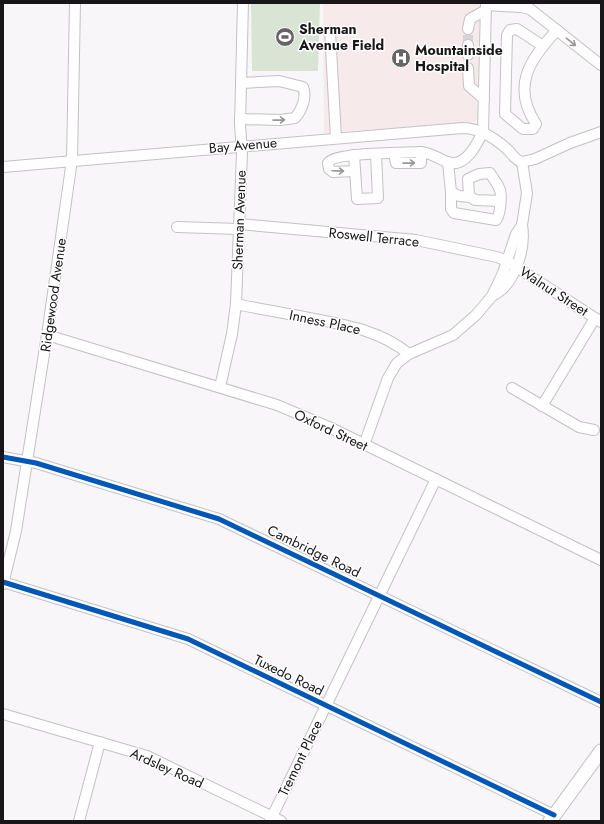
<svg xmlns="http://www.w3.org/2000/svg" width="604" height="824" viewBox="0 0 604 824" font-family="Jost,sans-serif">
  <rect width="100%" height="100%" fill="#f9f6fa"/>
  <polygon fill="#f6eaeb" points="323,3 480,3 477,119 475,122 324,133"/>
  <polygon fill="#d9e4d4" points="251,3 320,4 318,71 252,71"/>
  <g fill="none" stroke-linecap="round" stroke-linejoin="round">
    <polyline stroke="#d7d4d8" stroke-width="10" stroke-dasharray="10 5" stroke-linecap="butt" points="468,45 468,29"/>
    <defs>
      <g id="minor">
        <polyline points="486,5 521,7 530,9 601,65"/>
        <polyline points="468,29 470,19 486,10"/>
        <polyline points="330,31 336,138"/>
        <polyline points="468,45 468,55"/>
        <path d="M543,46L517,29L510,30L507,35L505,114L523,129H533L536,124C511,86 530,59 557,30"/>
        <polyline points="468,68 469,86 484,99"/>
        <path d="M240,119L280,120L295,118C302,110 307,97 303,87L279,81L241,83"/>
        <polyline points="394,154 396,163 421,163 421,152"/>
        <polyline points="354,155 357,199 378,198 376,154"/>
        <polyline points="448,162 451,192 459,196 470,197"/>
        <polyline points="522,162 535,159 570,143 601,132"/>
        <path d="M3,167L462,128C480,128 495,138 508,150C512,154 515,160 522,162"/>
        <path d="M355,171L333,172L329,169L328,163C333,152 406,153 421,152C431,153 438,158 447,162C465,169 477,144 483,132L486,3"/>
        <path d="M451,192V209L454,213L496,220C500,217 502,196 500,190C498,184 493,178 490,173L479,174L468,179L469,196L475,200L499,201"/>
        <polyline points="239,224 416,240 497,257 507,261 601,322"/>
        <polyline points="177,227 239,229"/>
        <path d="M492,296C515,285 526,249 522,225"/>
        <path d="M236,304C260,309 284,313 309,318C345,325 380,330 409,354"/>
        <polyline points="47,335 277,405 329,427 601,560"/>
        <polyline points="220,387 232,334 236,304 242,153 240,124 243,3"/>
        <polyline points="512,388 579,427 594,430"/>
        <polyline points="542,406 595,318"/>
        <polyline points="364,445 388,378 397,363 409,354 453,335 476,315 492,296 503,273 516,234 522,225 527,193 522,162"/>
        <polyline points="3,457 36,463 219,519 601,702"/>
        <polyline points="3,582 188,639 554,815"/>
        <polyline points="3,584 16,531 47,335 72,160 75,3"/>
        <polyline points="3,714 147,756 281,821"/>
        <polyline points="79,821 100,742"/>
        <polyline points="270,821 436,479"/>
      </g>
      <polyline id="major" points="550,821 601,751"/>
    </defs>
    <use href="#minor" stroke="#c4c1c4" stroke-width="12"/>
    <use href="#major" stroke="#c4c1c4" stroke-width="15"/>
    <use href="#minor" stroke="#fefefe" stroke-width="10"/>
    <use href="#major" stroke="#fefefe" stroke-width="13"/>
    <defs>
      <g id="cycleway">
        <polyline points="3,457 36,463 219,519 601,702"/>
        <polyline points="3,582 188,639 554,815"/>
      </g>
    </defs>
    <use href="#cycleway" stroke="#fff" stroke-width="8"/>
    <use href="#cycleway" stroke="#0057b8" stroke-width="5"/>
  </g>
  <defs><path id="oneway-shaft" d="M-6 0H5M1.5-3L5.5 0L1.5 3" fill="none" stroke-width="1.6" stroke-linecap="round" stroke-linejoin="round"/></defs>
  <g stroke="#969696">
    <use href="#oneway-shaft" transform="translate(571 42) rotate(39)"/>
    <use href="#oneway-shaft" transform="translate(279 120) rotate(-1)"/>
    <use href="#oneway-shaft" transform="translate(409 163) rotate(-1)"/>
    <use href="#oneway-shaft" transform="translate(338 171) rotate(2)"/>
  </g>
  <defs>
    <symbol id="stadium-disc" viewBox="-11 -11 22 22"><circle r="9.5" fill="#676467" stroke="#fff"/><path d="M0-5a6.5 5 0 1 0 0 10a6.5 5 0 1 0 0-10ZM-3.5-1.8h7v3.6h-7Z" fill="#fff"/></symbol>
    <symbol id="hospital-disc" viewBox="-11 -11 22 22"><circle r="9.5" fill="#676467" stroke="#fff"/><path d="M-5-5h3v3.5h4V-5h3V5h-3V1.5h-4V5h-3Z" fill="#fff"/></symbol>
  </defs>
  <g fill-rule="evenodd">
    <use href="#stadium-disc" x="274" y="26" width="22" height="22"/>
    <use href="#hospital-disc" x="390" y="47" width="22" height="22"/>
  </g>
  <g text-anchor="middle" stroke-width="3" stroke-linejoin="round" paint-order="stroke">
    <g font-size="14" font-weight="bold" fill="#181618" stroke="#fff" text-anchor="start">
      <text x="299" y="34">Sherman<tspan x="299" dy="16">Avenue Field</tspan></text>
      <text x="415" y="55">Mountainside<tspan x="415" dy="16">Hospital</tspan></text>
    </g>
    <g font-size="14" fill="#181618" stroke="#fff">
      <text transform="translate(243 145) rotate(-5)" y="5">Bay Avenue</text>
      <text transform="translate(239 220) rotate(-88)" y="5">Sherman Avenue</text>
      <text transform="translate(374 237) rotate(6)" y="5">Roswell Terrace</text>
      <text transform="translate(554 291) rotate(33)" y="5">Walnut Street</text>
      <text transform="translate(53 295) rotate(-82)" y="5">Ridgewood Avenue</text>
      <text transform="translate(325 322) rotate(12)" y="5">Inness Place</text>
      <text transform="translate(331 430) rotate(25)" y="5">Oxford Street</text>
      <text transform="translate(314 551) rotate(26)" y="5">Cambridge Road</text>
      <text transform="translate(289 675) rotate(26)" y="5">Tuxedo Road</text>
      <text transform="translate(300 758) rotate(-64)" y="5">Tremont Place</text>
      <text transform="translate(167 768) rotate(24)" y="5">Ardsley Road</text>
    </g>
  </g>
  <rect width="604" height="824" fill="none" stroke="#181618" stroke-width="8"/>
</svg>
